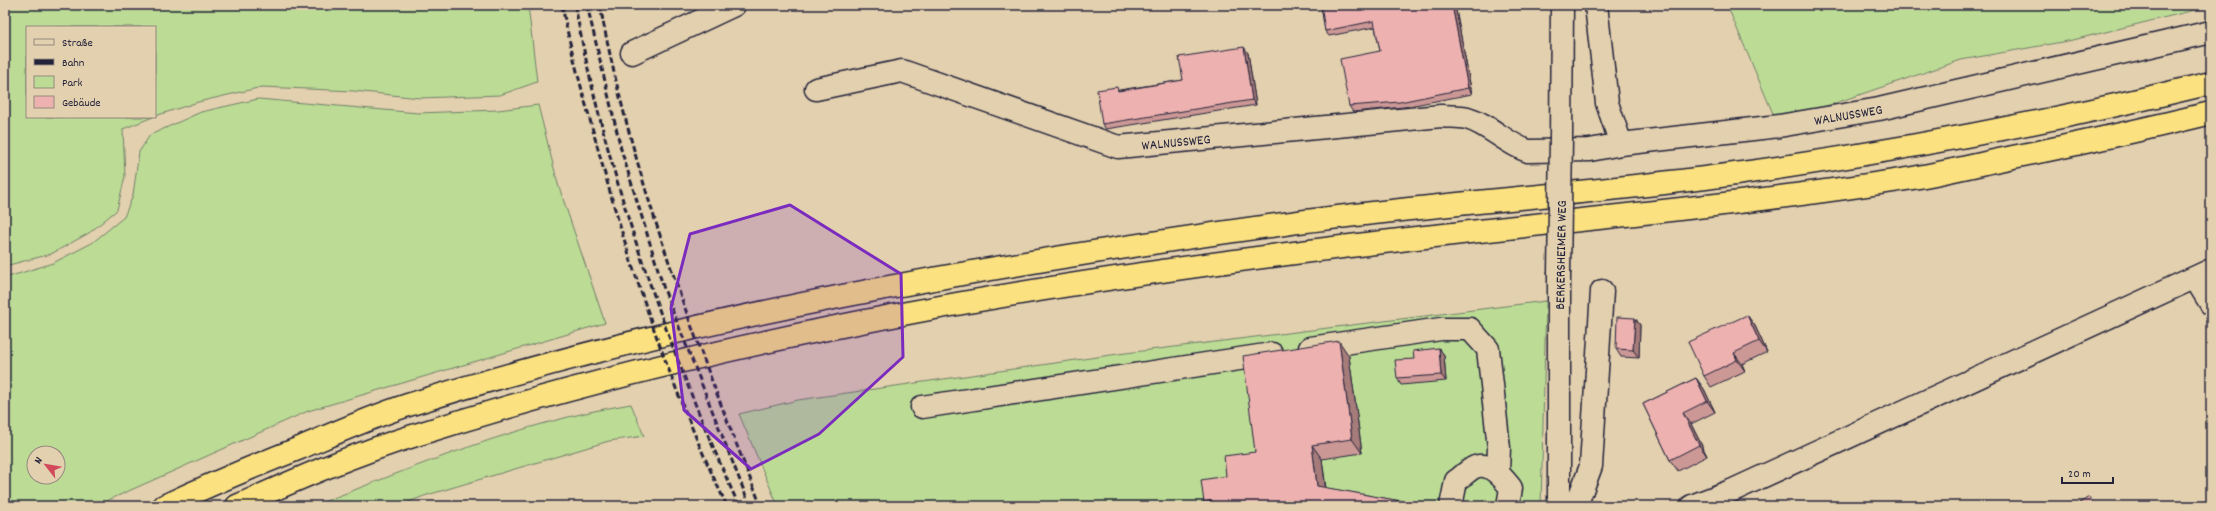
<svg xmlns="http://www.w3.org/2000/svg" width="2216" height="511" viewBox="0 0 2216 511" font-family="Dekko,sans-serif">
  <rect width="100%" height="100%" fill="#e3d0ae"/>
  <filter id="ink" filterUnits="userSpaceOnUse"><feTurbulence type="fractalNoise" baseFrequency=".025" numOctaves="2"/><feDisplacementMap in="SourceGraphic" scale="8" xChannelSelector="R" yChannelSelector="G"/><feConvolveMatrix kernelMatrix="1 2 1 2 8 2 1 2 1" color-interpolation-filters="sRGB"/></filter>
  <g filter="url(#ink)">
    <g fill="#bcdc95" stroke="#6f7f68" fill-rule="evenodd">
      <polygon points="5,5 528,5 537,82 500,95 420,98 354,91 262,87 198,102 155,116 155,27 27,27 27,117 153,117 123,129 125,176 117,210 89,233 51,254 5,266"/>
      <polygon points="1727,5 2211,5 2211,6 2073,40 1961,60 1777,123"/>
      <path d="M258,99L418,113L498,110L538,105L558,184L605,323L308,411L95,506H5V278L53,263L92,243L124,217L133,195L139,152L150,135L201,112ZM34,453H58V477H34Z"/>
      <polygon points="1546,301 1541,506 778,506 739,414 798,400 1118,354"/>
      <path d="M631,404L644,436L609,441L424,496L398,506H313C417,466 521,422 631,404Z"/>
    </g>
    <g fill="none" stroke-linecap="round" stroke-linejoin="round">
      <defs>
        <g id="minor">
          <path id="s1" d="M1596,5L1607,103L1621,144L1779,126L1879,109L2211,32"/>
          <polyline points="632,53 734,5"/>
          <path id="s2" d="M816,89L902,71L1118,147L1441,116C1450,117 1459,116 1467,118C1489,124 1506,144 1528,151L1590,150L1621,144"/>
          <polyline points="1561,138 1562,5"/>
          <polyline points="1559,274 1559,506"/>
          <polyline points="2195,278 2211,304"/>
          <polyline points="1310,348 1441,329 1470,329 1488,349 1499,448 1498,471"/>
          <polyline points="922,407 1272,354"/>
          <path d="M1451,506L1456,481C1462,477 1468,470 1475,467C1490,461 1503,478 1511,488L1508,506"/>
          <polyline points="1576,506 1591,466 1602,291"/>
          <polyline points="1692,506 1731,491 2211,270"/>
        </g>
        <g id="highway">
          <path d="M164,506C209,485 254,466 300,448C335,433 371,417 408,405C693,315 989,265 1284,224C1434,203 1585,195 1735,174C1895,152 2054,121 2211,83"/>
          <path d="M237,506C295,480 354,454 416,435C735,333 1068,279 1400,240C1571,220 1743,205 1913,178C1947,172 1980,164 2013,157C2079,144 2145,129 2211,113"/>
        </g>
      </defs>
      <use href="#minor" stroke="#22223b" stroke-width="25"/>
      <use href="#highway" stroke="#22223b" stroke-width="25"/>
      <use href="#minor" stroke="#e3d0ae" stroke-width="22"/>
      <use href="#highway" stroke="#fbe180" stroke-width="22"/>
      <g stroke="#22223b" stroke-width="3" stroke-dasharray="6 3" stroke-linecap="butt">
        <path d="M562,5C571,53 585,101 598,149C631,271 672,391 727,506"/>
        <path d="M575,5C606,175 668,349 739,506"/>
        <polyline points="587,5 621,149 664,289 750,506"/>
        <path d="M600,5C632,179 696,343 761,506"/>
      </g>
      <defs>
        <polyline id="minor-bridge" points="1559,274 1561,138"/>
      </defs>
      <use href="#minor-bridge" stroke="#22223b" stroke-width="25" stroke-linecap="butt"/>
      <use href="#minor-bridge" stroke="#e3d0ae" stroke-width="22"/>
    </g>
    <g fill="#cc9896" stroke="#22223b">
      <polygon points="1321,5 1455,5 1472,94 1404,107 1353,112 1349,106 1380,51 1375,27 1329,36 1325,31"/>
      <polygon points="1248,53 1256,105 1106,129 1102,124 1119,90 1183,80"/>
      <polygon points="1747,315 1755,326 1767,352 1742,364 1745,371 1711,387 1704,376"/>
      <polygon points="1635,318 1640,325 1639,358 1621,357 1616,349"/>
      <polygon points="1439,348 1444,355 1446,381 1401,385 1397,378 1414,359"/>
      <polygon points="1349,356 1362,453 1322,459 1326,488 1412,503 1413,506 1206,506 1204,503 1226,476 1255,452"/>
      <polygon points="1696,378 1704,389 1715,412 1691,424 1707,456 1678,471 1670,460 1643,404"/>
    </g>
    <g fill="#a67c7a" stroke="#22223b">
      <polygon points="1452,5 1455,5 1472,94 1468,88"/>
      <polygon points="1244,47 1248,53 1256,105 1252,100"/>
      <polygon points="1747,315 1755,326 1767,352 1759,341"/>
      <polygon points="1635,318 1640,325 1639,358 1633,350"/>
      <polygon points="1339,341 1349,356 1362,453 1352,439"/>
      <polygon points="1439,348 1444,355 1446,381 1441,375"/>
      <polygon points="1734,353 1742,364 1745,371 1737,360"/>
      <polygon points="1696,378 1704,389 1715,412 1707,401"/>
      <polygon points="1683,413 1691,424 1707,456 1699,445"/>
      <polygon points="1312,445 1322,459 1327,501 1317,486"/>
    </g>
    <g fill="#edb1af" stroke="#22223b">
      <polygon points="1321,5 1452,5 1468,88 1400,102 1349,106 1340,59 1380,51 1374,21 1325,31"/>
      <polygon points="1244,47 1252,100 1102,124 1097,90 1117,87 1118,91 1183,80 1179,57"/>
      <polygon points="1747,315 1759,341 1734,353 1737,360 1704,376 1688,342"/>
      <polygon points="1617,317 1635,318 1633,350 1616,349"/>
      <polygon points="1339,341 1352,439 1312,445 1317,486 1412,503 1411,506 1213,506 1212,500 1204,503 1201,480 1226,476 1224,456 1255,452 1243,356"/>
      <polygon points="1439,348 1441,375 1397,378 1395,360 1414,359 1413,351"/>
      <polygon points="1696,378 1707,401 1683,413 1699,445 1670,460 1643,404"/>
      <polygon points="2089,497 2095,506 2075,506"/>
      <polygon points="2211,500 2211,506 2202,506"/>
    </g>
  </g>
  <path fill="#7b2cbf" fill-opacity="0.2" stroke="#7b2cbf" stroke-width="3" stroke-linejoin="round" d="M790,205L901,274L903,357L819,434L751,469L684,410L671,308L690,234Z"/>
  <g text-anchor="middle" stroke-width="3" stroke-linejoin="round" paint-order="stroke">
    <g font-size="14" fill="#22223b" stroke="#e3d0ae">
      <text dy="5" stroke="none"><textPath href="#s1" startOffset="371">WALNUSSWEG</textPath></text>
      <text dy="5" stroke="none"><textPath href="#s2" startOffset="375">WALNUSSWEG</textPath></text>
      <text transform="translate(1560 255) rotate(-89)" y="5">BERKERSHEIMER WEG</text>
    </g>
  </g>
  <rect width="2216" height="511" fill="none" stroke="#e3d0ae" stroke-width="20"/>
  <rect x="10" y="10" width="2196" height="491" fill="none" stroke="#22223b" stroke-width="1.5" filter="url(#ink)"/>
  <rect x="26" y="26" width="130" height="92" fill="#e3d0ae" stroke="#968a80"/>
  <rect x="34" y="39" width="20" height="6" fill="#e3d0ae" stroke="#968a80"/>
  <text x="62" y="46" font-size="12" fill="#22223b">Straße</text>
  <rect x="34" y="59" width="20" height="6" fill="#22223b" stroke="#968a80"/>
  <text x="62" y="66" font-size="12" fill="#22223b">Bahn</text>
  <rect x="34" y="76" width="20" height="12" fill="#bcdc95" stroke="#968a80"/>
  <text x="62" y="86" font-size="12" fill="#22223b">Park</text>
  <rect x="34" y="96" width="20" height="12" fill="#edb1af" stroke="#968a80"/>
  <text x="62" y="106" font-size="12" fill="#22223b">Gebäude</text>
  <g transform="translate(46 465) rotate(301)"><circle r="19" fill="#e3d0ae" stroke="#968a80"/>
  <path d="M0-3L7 15L0 10L-7 15Z" fill="#d1495b"/>
  <text y="-6" font-size="11" font-weight="bold" text-anchor="middle" fill="#22223b">N</text>
  </g>
  <path d="M2062 477v6h51v-6" fill="none" stroke="#22223b" stroke-width="2"/>
  <text x="2068" y="477" font-size="12" fill="#22223b" stroke="#e3d0ae" stroke-width="3" paint-order="stroke">20 m</text>
</svg>
